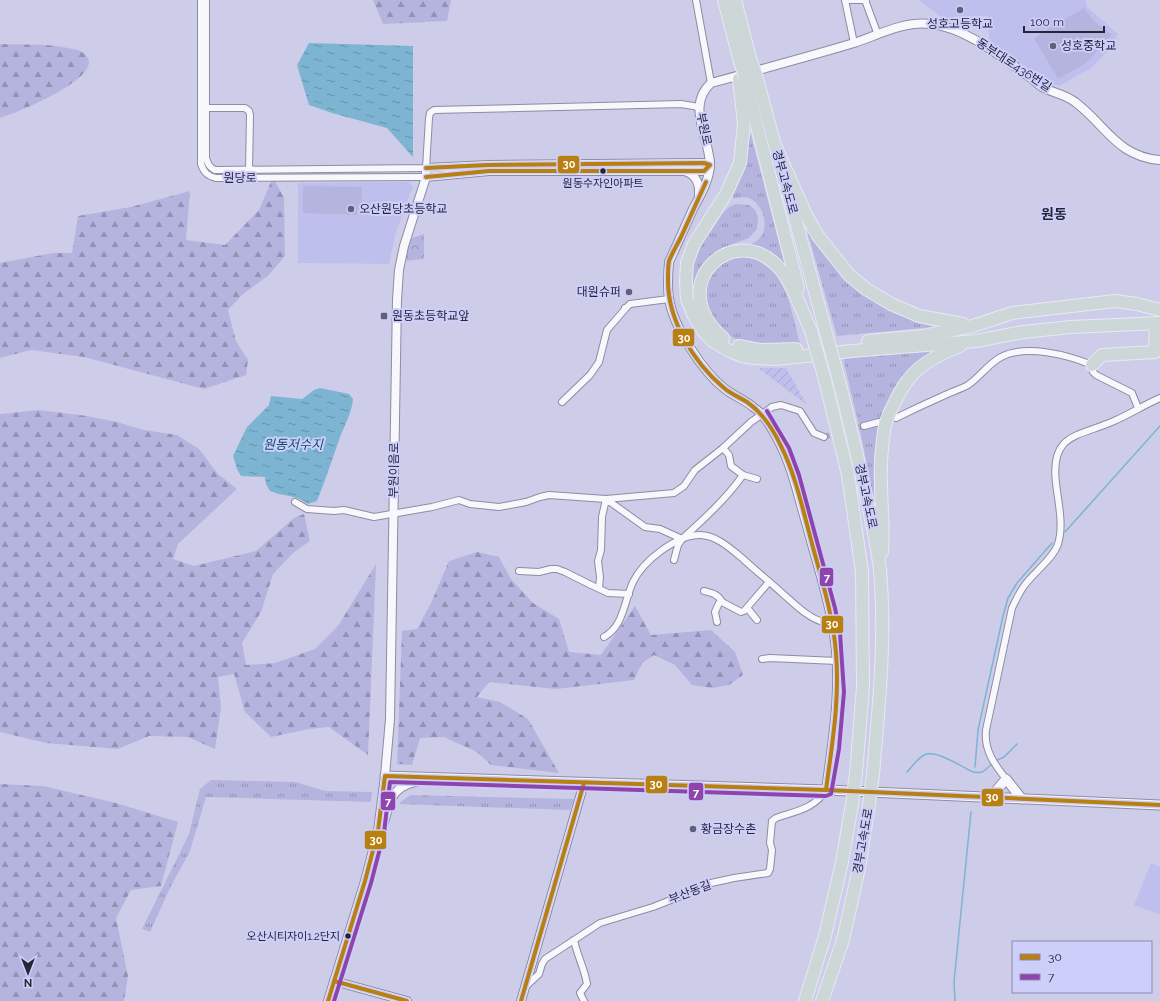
<svg xmlns="http://www.w3.org/2000/svg" width="1160" height="1001" viewBox="0 0 1160 1001" font-family="Raleway,'Noto Sans KR',sans-serif">
  <defs>
    <pattern id="industrial-furrows" width="10" height="10" patternUnits="userSpaceOnUse"><rect width="10" height="10" fill="#bfbfee"/><path d="M-1 1l2-2M0 10L10 0M9 11l2-2" fill="none" stroke="#a4a4cd"/></pattern>
    <pattern id="grass-tufts" width="24" height="20" patternUnits="userSpaceOnUse"><rect width="24" height="20" fill="#b5b4de"/><path d="M3 7l-1-3M5 7V3M7 7l1-3M15 17l-1-3M17 17v-4M19 17l1-3" fill="none" stroke="#9392b5"/></pattern>
    <pattern id="forest-firs" width="22" height="20" patternUnits="userSpaceOnUse"><rect width="22" height="20" fill="#b5b4de"/><path d="M5 1l3.5 6h-7zM16 11l3.5 6h-7z" fill="#9392b5"/></pattern>
    <pattern id="park-crowns" width="20" height="18" patternUnits="userSpaceOnUse"><rect width="20" height="18" fill="#b5b4de"/><path d="M2 6a3 3 0 1 1 6 0M12 15a3 3 0 1 1 6 0" fill="none" stroke="#9392b5"/></pattern>
    <pattern id="water-ripples" width="26" height="14" patternUnits="userSpaceOnUse"><rect width="26" height="14" fill="#7cb4d1"/><path d="M2 4q2-2 4 0t4 0M15 11q2-2 4 0t4 0" fill="none" stroke="#6592ab"/></pattern>
  </defs>
  <rect width="100%" height="100%" fill="#cdcdea"/>
  <g fill="#bfbfee">
    <polygon points="919,0 1086,0 1087,7 1118,34 1110,49 1091,68 1059,86 1039,79 1020,64 990,43 987,16 965,17 955,16 949,23"/>
    <polygon points="408,182 413,186 396,232 389,264 298,263 298,183"/>
    <polygon points="1151,863 1160,867 1160,915 1134,905"/>
  </g>
  <polygon fill="url(#industrial-furrows)" points="758,368 786,368 807,405"/>
  <g fill="url(#grass-tufts)">
    <path d="M750,134L751,135L785,266L771,255L747,246C752,244 759,241 762,235C769,223 762,204 749,198C742,196 734,198 728,199Z"/>
    <polygon points="736,204 749,205 755,210 758,217 757,229 749,238 730,245 714,253 705,265 697,305 693,305 690,275 697,248 712,230 722,214 729,207"/>
    <polygon points="805,223 881,304 900,315 933,327 837,336"/>
    <path d="M740,257C747,257 755,257 761,260C787,273 793,318 800,344C779,344 756,348 736,339C724,333 709,319 706,306C700,282 718,261 740,257Z"/>
    <polygon points="941,349 881,418 877,437 874,464 874,497 873,496 860,430 843,358"/>
    <polygon points="211,780 296,782 325,791 372,792 371,802 206,797 190,851 170,888 150,932 142,929 189,834 200,789"/>
    <polygon points="411,795 574,799 570,810 399,804 403,800"/>
  </g>
  <g fill="url(#forest-firs)">
    <polygon points="373,0 451,0 447,21 383,24"/>
    <path d="M0,44C22,45 46,43 68,48C71,49 76,49 80,51C120,72 14,114 0,118Z"/>
    <polygon points="273,177 284,198 285,256 269,275 243,294 228,310 236,341 248,360 246,375 204,389 84,357 31,350 0,358 0,263 53,253 72,253 78,216 131,207 190,191 186,240 225,245 259,210"/>
    <polygon points="39,410 87,416 117,422 144,430 177,435 199,449 217,473 237,489 178,544 173,559 194,566 256,551 294,518 304,514 310,541 293,553 273,574 261,612 242,643 246,665 275,663 315,649 338,626 376,564 368,755 329,727 309,729 271,737 245,712 234,674 218,677 221,707 215,749 188,737 149,736 118,749 46,743 0,732 0,414"/>
    <polygon points="477,552 499,557 511,579 533,603 559,619 569,652 601,655 635,606 651,635 711,630 735,652 743,675 729,685 712,688 692,685 675,665 654,655 642,663 634,680 556,689 489,682 477,697 500,702 528,719 559,773 491,765 477,752 444,737 420,738 412,765 397,764 402,631 417,629 431,603 449,561"/>
    <polygon points="0,784 43,786 116,803 178,822 161,886 131,890 116,918 128,976 124,1001 0,1001"/>
  </g>
  <polygon fill="url(#park-crowns)" points="424,234 424,259 405,261 407,248 412,238"/>
  <g fill="#b5b4de">
    <polygon points="1084,8 1094,21 1112,35 1086,63 1058,79 1034,38"/>
    <polygon points="303,186 362,187 361,215 303,213"/>
  </g>
  <g fill="url(#water-ripples)">
    <polygon points="309,43 413,46 413,157 387,128 332,113 309,105 297,65"/>
    <path d="M320,388L349,394L353,399C352,413 344,426 339,440C332,460 325,481 317,501L308,504C295,494 284,497 270,491L266,484L265,477L241,476L237,469L233,456L247,427L269,405L271,396L302,399L314,390Z"/>
  </g>
  <g fill="none" stroke-linecap="round" stroke-linejoin="round">
    <g stroke="#7cb4d1" stroke-width="1.5">
      <polyline points="1065,532 1160,426"/>
      <polyline points="995,761 1004,757 1017,744"/>
      <polyline points="975,767 978,730 1003,616 1008,598 1017,583 1052,543"/>
      <path d="M907,772C912,767 918,758 924,755C936,749 962,767 973,772C985,774 984,770 992,764"/>
      <polyline points="955,1001 954,982 971,812"/>
    </g>
    <polyline stroke="#ababc7" stroke-width="6" stroke-dasharray="6 3" stroke-linecap="butt" points="824,437 864,426"/>
    <defs>
      <g id="minor">
        <path d="M201,0V164C204,173 208,176 216,178L426,177"/>
        <path d="M206,0V158C208,164 209,167 215,170L426,168L429,118L430,113L434,110L681,104L699,107"/>
        <polyline points="696,0 711,83"/>
        <polyline points="845,0 854,43"/>
        <polyline points="845,0 866,0"/>
        <polyline points="865,0 878,35"/>
        <polyline points="202,108 245,108 249,111 250,115 249,170"/>
        <polyline points="625,308 626,308 630,304 669,299"/>
        <polyline points="562,402 590,375 599,362 607,330 626,308"/>
        <path d="M896,418C912,410 927,403 943,396C951,392 961,389 968,385C980,377 988,364 1001,357C1026,344 1068,355 1092,365L1093,372L1096,375L1132,393L1138,408"/>
        <polyline points="864,426 879,422"/>
        <polyline points="723,448 729,455 731,466 743,475 757,479"/>
        <polyline points="295,502 307,509 334,511 344,510 374,517 432,507 459,500 470,504 499,507 526,502 540,497 549,495 606,499 674,493 684,486 695,470 723,448 751,422 772,407 781,405 800,411 814,433 824,437"/>
        <path d="M674,560L678,545L682,539C704,519 726,499 743,475"/>
        <polyline points="519,571 539,572 551,569 557,569 565,572 589,584 608,593 629,594"/>
        <polyline points="599,588 600,577 598,561 601,550 602,517 606,499 645,527 660,529 682,539"/>
        <path d="M704,591C712,593 718,594 722,602"/>
        <polyline points="748,609 757,620"/>
        <polyline points="717,622 715,612 719,603 722,602 741,612 744,611 769,582"/>
        <path d="M604,637C624,626 624,601 633,582C643,561 676,535 700,535C716,535 731,549 742,558C756,571 770,582 783,594C795,604 808,618 823,622C826,623 829,623 832,623"/>
        <polyline points="762,659 770,658 837,661"/>
        <path d="M1006,779C994,764 984,750 986,730L1012,608C1016,600 1019,593 1024,586C1033,573 1053,559 1058,544C1064,525 1058,502 1056,483C1050,433 1078,437 1114,421C1130,414 1144,405 1160,398"/>
        <path d="M574,940C577,955 585,970 587,984L580,993L584,1001"/>
        <path d="M525,987L539,974L542,964L545,959L600,923L653,907L681,896L702,885L734,878L768,873L770,869L772,850L770,843L772,821L776,818C796,811 814,809 826,790"/>
      </g>
      <g id="tertiary">
        <path d="M687,172C696,175 700,185 699,194"/>
        <polyline points="426,177 489,171 704,171 710,165"/>
        <path d="M826,790C833,738 842,687 834,634C829,598 816,561 807,526C798,496 792,465 777,438C771,427 764,414 753,407C745,400 734,396 725,389C703,372 673,327 669,298C667,286 668,274 669,262C677,245 685,227 693,209C700,196 710,179 710,164C709,136 686,106 711,83C759,70 807,57 854,43C878,35 904,21 930,24C965,27 1000,56 1028,76C1033,79 1037,84 1042,87C1053,93 1065,94 1075,102C1105,124 1117,157 1160,160"/>
        <path d="M383,826C391,798 391,785 424,780"/>
        <polyline points="334,981 407,1001"/>
        <polyline points="328,1001 365,881 378,831 385,776 390,719 397,300 399,270 404,246 426,177 426,168 488,165 704,163 710,165"/>
        <polyline points="521,1001 584,783"/>
      </g>
      <g id="secondary">
        <polyline points="385,776 826,790 1160,805"/>
        <polyline points="990,798 1006,779 1022,799"/>
      </g>
      <g id="motorway">
        <polyline points="724,0 740,62"/>
        <polyline points="735,0 750,58"/>
        <polyline points="756,75 777,153"/>
        <polyline points="739,79 744,124 740,163 726,194 694,244 687,263 686,281 687,299 694,316 703,331 714,342 730,351 742,356 754,358 776,359 852,351 976,341 1023,332 1071,327 1160,323"/>
        <polyline points="745,79 798,288"/>
        <polyline points="775,145 806,215 818,236 849,275 866,289 891,304 919,316 963,324"/>
        <polyline points="786,184 825,329"/>
        <path d="M723,338C662,285 735,217 780,269C793,284 803,313 811,331"/>
        <polyline points="868,341 923,336 973,326 1012,313 1115,301 1137,304 1160,310"/>
        <polyline points="739,346 760,350 796,349"/>
        <polyline points="1092,365 1102,355 1155,352 1156,323"/>
        <path d="M838,377C849,421 860,466 869,510C873,530 878,550 880,570C886,638 879,706 873,774"/>
        <polyline points="825,380 848,475 862,572 863,687 856,773"/>
        <path d="M890,412C894,404 898,395 903,387C915,367 938,354 960,346"/>
        <path d="M882,552C884,529 881,506 881,483C880,464 882,444 885,425"/>
        <polyline points="805,1001 825,936 842,862 852,804"/>
        <polyline points="822,1001 843,940 859,868 869,804"/>
      </g>
    </defs>
    <use href="#minor" stroke="#8c8ca2" stroke-width="8"/>
    <use href="#tertiary" stroke="#8c8ca2" stroke-width="10"/>
    <use href="#secondary" stroke="#8c8ca2" stroke-width="11"/>
    <use href="#motorway" stroke="#e8e8f6" stroke-width="14"/>
    <use href="#minor" stroke="#f8f8fc" stroke-width="6"/>
    <use href="#tertiary" stroke="#f8f8fc" stroke-width="8"/>
    <use href="#secondary" stroke="#f8f8fc" stroke-width="9"/>
    <use href="#motorway" stroke="#ced7d7" stroke-width="12"/>
    <defs>
      <g id="motorway-bridge">
        <polyline points="750,58 756,75"/>
        <polyline points="740,62 745,77"/>
        <polyline points="825,329 838,377"/>
        <polyline points="811,331 825,380"/>
        <polyline points="885,425 890,412"/>
        <polyline points="852,804 856,773"/>
        <polyline points="869,804 873,774"/>
      </g>
    </defs>
    <use href="#motorway-bridge" stroke="#e8e8f6" stroke-width="14" stroke-linecap="butt"/>
    <use href="#motorway-bridge" stroke="#ced7d7" stroke-width="12"/>
    <defs>
      <g id="bus-1">
        <polyline points="426,168 488,165 704,163 710,165 704,171 489,171 426,177"/>
        <path d="M706,182C698,200 689,219 681,237C677,245 672,253 669,261C668,266 668,273 668,278C667,319 693,362 724,388C731,394 739,397 747,402C763,413 773,429 781,446C795,474 802,506 810,536C820,575 833,613 836,653C840,699 832,745 826,790"/>
        <polyline points="334,981 407,1001"/>
        <polyline points="328,1001 365,881 378,831 385,776 826,790 1160,805"/>
        <polyline points="521,1001 584,783"/>
      </g>
      <polyline id="bus-2" points="334,1001 371,883 384,833 390,782 826,796 831,794 839,749 844,692 840,633 835,608 799,475 789,448 767,411"/>
    </defs>
    <use href="#bus-1" stroke="#cecefb" stroke-width="7"/>
    <use href="#bus-2" stroke="#cecefb" stroke-width="7"/>
    <use href="#bus-1" stroke="#b87f11" stroke-width="4"/>
    <use href="#bus-2" stroke="#8e44ad" stroke-width="4"/>
  </g>
  <g fill="#606078" stroke="#cecefb" stroke-width="1.5">
    <circle cx="960" cy="10" r="4"/>
    <circle cx="1053" cy="46" r="4"/>
    <circle cx="351" cy="209" r="4"/>
    <circle cx="629" cy="292" r="4"/>
    <rect x="380" y="312" width="8" height="8" rx="2"/>
    <circle cx="693" cy="829" r="4"/>
  </g>
  <g fill="#25253a" stroke="#cecefb" stroke-width="1.5">
    <circle cx="603" cy="171" r="3.5"/>
    <circle cx="348" cy="936" r="3.5"/>
  </g>
  <g text-anchor="middle" stroke-width="4" stroke-linejoin="round" paint-order="stroke">
    <g font-size="11" fill="#25253a" stroke="#cecefb">
      <text x="603" y="187">원동수자인아파트</text>
      <text x="340" y="940" text-anchor="end">오산시티자이1.2단지</text>
    </g>
    <g font-size="12" fill="#25253a" stroke="#cecefb" text-anchor="start">
      <text x="960" y="28" text-anchor="middle">성호고등학교</text>
      <text x="1061" y="50">성호중학교</text>
      <text x="359" y="213">오산원당초등학교</text>
      <text x="621" y="296" text-anchor="end">대원슈퍼</text>
      <text x="392" y="320">원동초등학교앞</text>
      <text x="701" y="833">황금장수촌</text>
    </g>
    <g font-size="12" fill="#25253a" stroke="#cecefb">
      <text transform="translate(1014 65) rotate(33)" y="4">동부대로436번길</text>
      <text transform="translate(704 129) rotate(78)" y="4">부원로</text>
      <text x="240" y="182">원당로</text>
      <text transform="translate(785 182) rotate(75)" y="4">경부고속도로</text>
      <text transform="translate(394 470) rotate(-89)" y="4">부원이음로</text>
      <text transform="translate(866 496) rotate(78)" y="4">경부고속도로</text>
      <text transform="translate(863 841) rotate(-80)" y="4">경부고속도로</text>
      <text transform="translate(690 892) rotate(-21)" y="4">부산동길</text>
    </g>
    <g font-size="13" font-style="italic" fill="#0d5166" stroke="#cecefb">
      <text x="293" y="449">원동저수지</text>
    </g>
    <g font-size="14" font-weight="bold" fill="#25253a" stroke="#cecefb">
      <text x="1054" y="219">원동</text>
    </g>
  </g>
  <g stroke="#cecefb" stroke-width="1.5">
    <rect x="557" y="155" width="23" height="19" rx="4" fill="#b87f11"/>
    <rect x="672" y="328" width="23" height="19" rx="4" fill="#b87f11"/>
    <rect x="819" y="567" width="15" height="20" rx="4" fill="#8e44ad"/>
    <rect x="821" y="615" width="23" height="19" rx="4" fill="#b87f11"/>
    <rect x="645" y="775" width="23" height="19" rx="4" fill="#b87f11"/>
    <rect x="688" y="782" width="16" height="19" rx="4" fill="#8e44ad"/>
    <rect x="981" y="788" width="23" height="19" rx="4" fill="#b87f11"/>
    <rect x="380" y="791" width="16" height="20" rx="4" fill="#8e44ad"/>
    <rect x="364" y="830" width="23" height="20" rx="4" fill="#b87f11"/>
  </g>
  <g font-size="11" text-anchor="middle" font-weight="bold" fill="#fff">
    <text x="569" y="168">30</text>
    <text x="684" y="342">30</text>
    <text x="827" y="581">7</text>
    <text x="832" y="628">30</text>
    <text x="656" y="788">30</text>
    <text x="696" y="796">7</text>
    <text x="992" y="801">30</text>
    <text x="388" y="805">7</text>
    <text x="376" y="844">30</text>
  </g>
  <rect x="1012" y="941" width="140" height="52" fill="#cecefb" stroke="#8a8aae"/>
  <rect x="1020" y="954" width="20" height="6" fill="#b87f11" stroke="#8a8aae"/>
  <text x="1048" y="961" font-size="12" fill="#25253a">30</text>
  <rect x="1020" y="974" width="20" height="6" fill="#8e44ad" stroke="#8a8aae"/>
  <text x="1048" y="981" font-size="12" fill="#25253a">7</text>
  <g transform="translate(28 973) rotate(180)" stroke="#cecefb" stroke-width="3" paint-order="stroke">
  <path d="M0-3L7 15L0 10L-7 15Z" fill="#25253a"/>
  <text y="-6" font-size="11" font-weight="bold" text-anchor="middle" fill="#25253a">N</text>
  </g>
  <path d="M1024 26v6h80v-6" fill="none" stroke="#25253a" stroke-width="2"/>
  <text x="1030" y="26" font-size="12" fill="#25253a" stroke="#cecefb" stroke-width="3" paint-order="stroke">100 m</text>
</svg>
